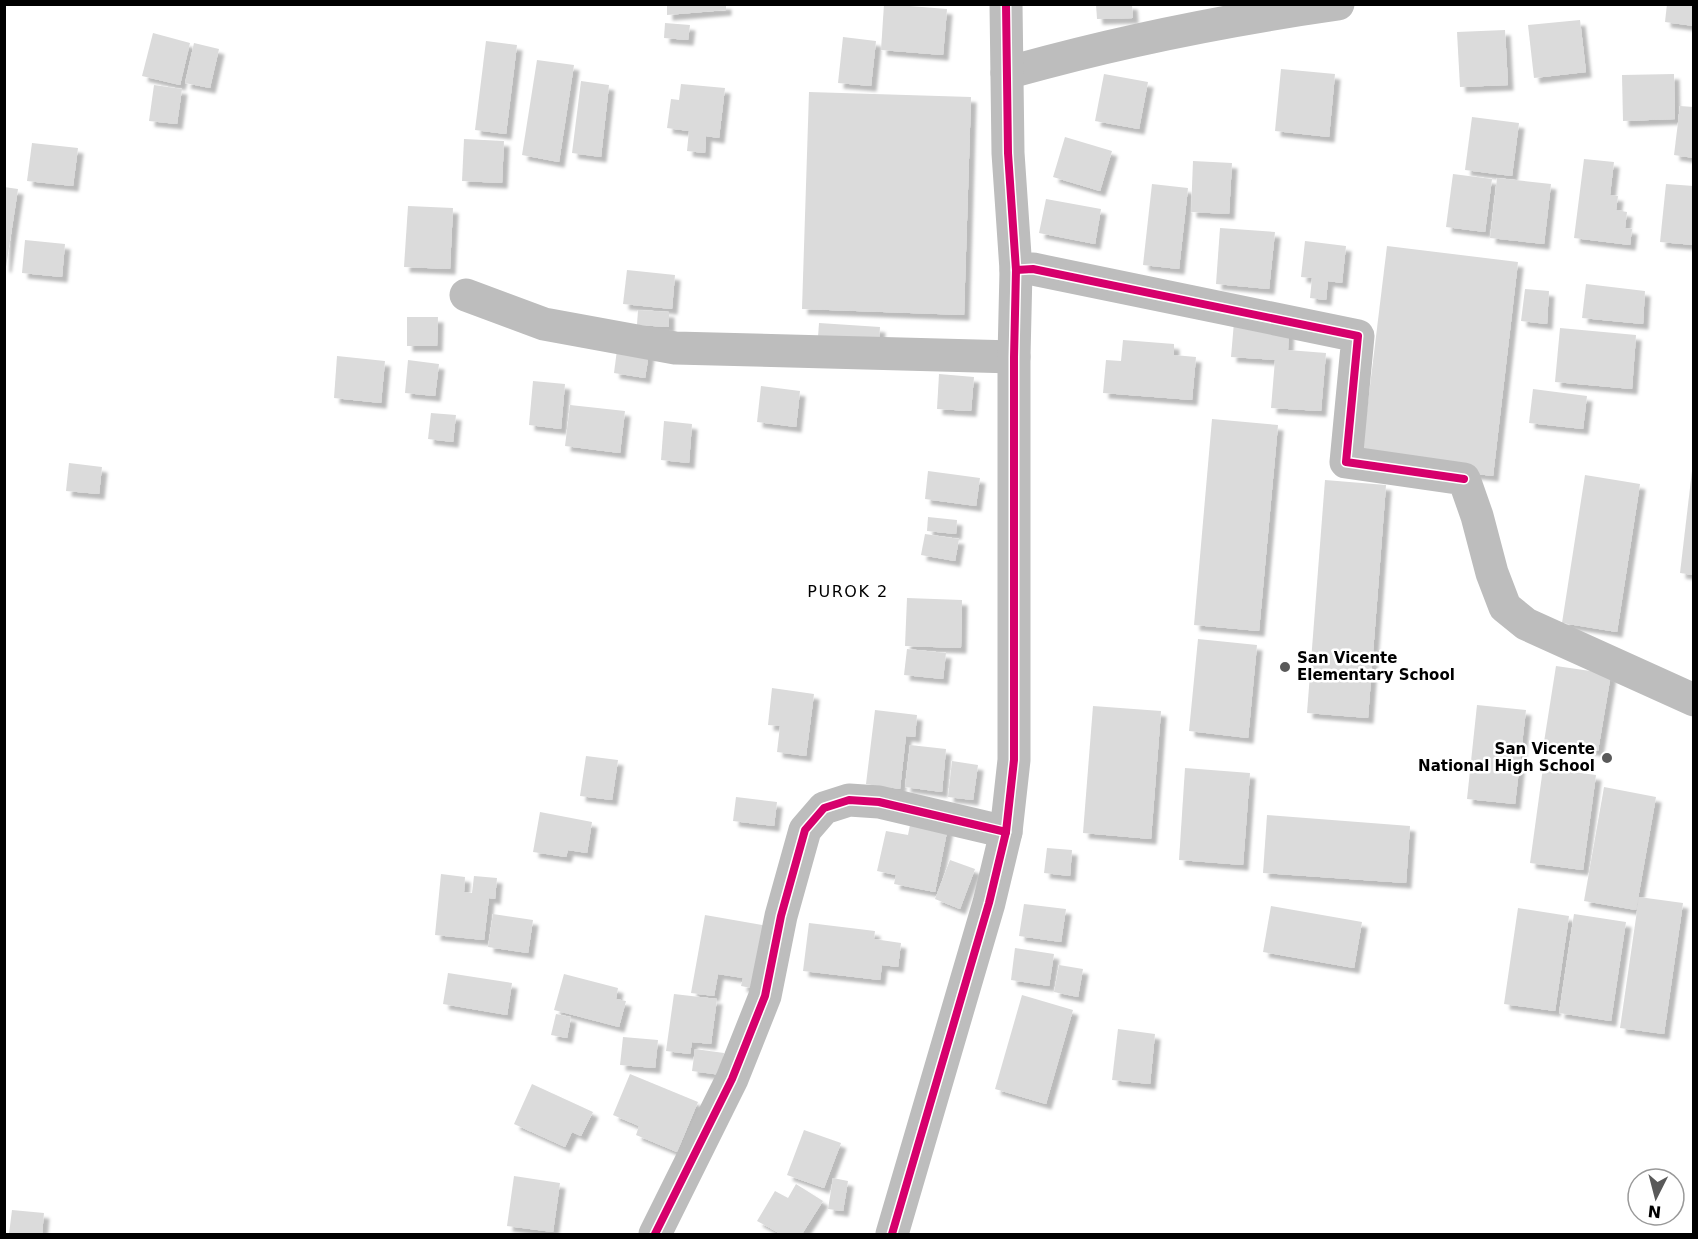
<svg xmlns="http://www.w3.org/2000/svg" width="1698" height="1239" viewBox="0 0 1698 1239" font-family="'DejaVu Sans',sans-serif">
  <defs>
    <filter id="shadow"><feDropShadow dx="5.5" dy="5.5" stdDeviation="1.5" flood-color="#0004"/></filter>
  </defs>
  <rect width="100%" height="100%" fill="#fff"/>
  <g fill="#dbdbdb" filter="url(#shadow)">
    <polygon points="667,4 726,4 726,10 667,15"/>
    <polygon points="884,4 947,9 943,55 881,50"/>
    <polygon points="1096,4 1132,4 1133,18 1097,19"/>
    <polygon points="1667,4 1694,4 1694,26 1665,22"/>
    <polygon points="1580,20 1586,72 1534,78 1528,25"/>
    <polygon points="665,23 690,25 688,40 664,38"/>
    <polygon points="1505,30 1508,85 1460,87 1457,32"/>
    <polygon points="153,33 190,43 180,85 142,76"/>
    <polygon points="843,37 876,41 871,86 838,83"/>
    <polygon points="486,41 517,45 506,134 475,130"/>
    <polygon points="194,43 219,49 210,88 185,83"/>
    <polygon points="537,60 574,65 559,162 522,155"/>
    <polygon points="1281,69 1335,74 1329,137 1275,131"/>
    <polygon points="1104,74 1148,82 1139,129 1095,121"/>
    <polygon points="1674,74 1675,119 1623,121 1622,75"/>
    <polygon points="581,81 609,85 601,157 572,153"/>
    <polygon points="681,84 725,88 719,138 706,136 705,153 687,151 689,131 667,128 671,99 679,100"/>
    <polygon points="154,85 182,89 177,124 149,121"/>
    <polygon points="809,92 971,97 964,315 802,309"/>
    <polygon points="1680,106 1694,107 1694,158 1674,155"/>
    <polygon points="1472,117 1519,123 1512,176 1465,170"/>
    <polygon points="1065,137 1112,151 1100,191 1053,177"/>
    <polygon points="464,139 504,141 502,183 462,181"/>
    <polygon points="32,143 78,148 73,186 27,181"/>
    <polygon points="1584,159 1614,162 1610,195 1618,196 1616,210 1627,212 1625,228 1632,229 1630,245 1574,238"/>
    <polygon points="1193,161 1232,163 1229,214 1191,212"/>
    <polygon points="1453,174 1492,179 1485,232 1446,227"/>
    <polygon points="1497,178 1551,184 1544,244 1490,238"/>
    <polygon points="1152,184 1188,188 1179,269 1143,265"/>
    <polygon points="1666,184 1694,186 1694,245 1660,242"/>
    <polygon points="4,187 18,189 6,267 4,267"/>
    <polygon points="1046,199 1101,209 1095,244 1039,233"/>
    <polygon points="408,206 453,208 450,269 404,267"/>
    <polygon points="1220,228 1275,232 1269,289 1216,284"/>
    <polygon points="25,240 65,244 62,277 22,273"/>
    <polygon points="1305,241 1346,246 1342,283 1328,281 1326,300 1310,298 1312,278 1301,277"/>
    <polygon points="1387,246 1518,262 1493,476 1361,460"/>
    <polygon points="627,270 675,275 672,309 623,304"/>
    <polygon points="1586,284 1645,291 1643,324 1582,318"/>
    <polygon points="1525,289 1549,291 1547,324 1521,321"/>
    <polygon points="638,310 669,312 669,327 637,325"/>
    <polygon points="407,317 438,317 437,346 407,346"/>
    <polygon points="1234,322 1289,326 1288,350 1326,353 1321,411 1271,408 1275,360 1231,357"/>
    <polygon points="819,323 880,327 879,341 818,337"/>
    <polygon points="1560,328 1636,335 1632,389 1555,382"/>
    <polygon points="1123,340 1174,344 1174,355 1196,357 1192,400 1103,393 1106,360 1121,361"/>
    <polygon points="618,342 650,347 645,378 614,373"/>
    <polygon points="337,356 385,361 381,403 334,398"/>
    <polygon points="408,360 439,364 435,396 405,393"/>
    <polygon points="939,374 974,377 971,411 937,409"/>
    <polygon points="533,381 565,384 561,429 529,425"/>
    <polygon points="761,386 800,391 796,427 757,422"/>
    <polygon points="1533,389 1587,396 1583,429 1529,423"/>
    <polygon points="570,405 625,411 620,453 565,446"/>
    <polygon points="431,413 456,415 453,442 428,439"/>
    <polygon points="1212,419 1278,425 1259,631 1194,625"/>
    <polygon points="664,421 692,424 689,463 661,460"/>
    <polygon points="69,463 102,467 99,494 66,491"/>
    <polygon points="928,471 980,478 976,506 925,499"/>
    <polygon points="1692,471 1694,471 1694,575 1680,573"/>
    <polygon points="1585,475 1640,484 1617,632 1562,623"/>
    <polygon points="1325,480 1386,485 1368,718 1307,713"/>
    <polygon points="928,517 957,520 956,534 927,531"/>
    <polygon points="925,534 959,539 955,561 921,555"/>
    <polygon points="907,598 962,600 961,648 905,646"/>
    <polygon points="1198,639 1257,645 1248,738 1189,731"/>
    <polygon points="907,649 946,653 943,679 904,675"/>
    <polygon points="1556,666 1611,674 1598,751 1544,742"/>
    <polygon points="772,688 814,694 806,756 777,752 780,726 768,725"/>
    <polygon points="1477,705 1526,710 1515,804 1467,799"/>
    <polygon points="1093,706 1161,711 1151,839 1083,833"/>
    <polygon points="875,710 917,715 915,737 906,736 900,789 866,784"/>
    <polygon points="910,745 946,749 942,792 905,787"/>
    <polygon points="586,756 618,760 612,800 580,796"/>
    <polygon points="952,761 978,765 973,800 948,797"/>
    <polygon points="1185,768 1250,773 1243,865 1179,860"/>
    <polygon points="1543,768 1596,775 1583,870 1530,863"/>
    <polygon points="1604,787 1656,797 1636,910 1584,901"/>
    <polygon points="736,797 777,802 774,826 733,821"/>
    <polygon points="540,812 592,822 587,853 568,850 566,857 533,852"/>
    <polygon points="1267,815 1410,826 1406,883 1263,873"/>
    <polygon points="911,820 948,827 935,892 894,884 896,875 877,871 886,831 908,835"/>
    <polygon points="1047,848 1072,850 1070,876 1044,873"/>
    <polygon points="950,860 975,869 960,909 935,899"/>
    <polygon points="441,874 465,877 464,892 472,893 474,876 497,878 495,899 489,898 484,940 435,935"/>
    <polygon points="1639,897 1683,903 1664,1034 1620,1028"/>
    <polygon points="1024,904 1066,909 1061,942 1019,936"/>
    <polygon points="1271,906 1362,922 1354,968 1263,952"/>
    <polygon points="1518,908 1569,916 1555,1011 1504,1004"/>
    <polygon points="493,914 533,920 528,953 488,947"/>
    <polygon points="1574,914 1626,922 1611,1021 1559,1013"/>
    <polygon points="705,915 768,926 757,989 741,986 743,978 718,974 714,996 691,993"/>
    <polygon points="809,923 875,931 874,939 901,943 898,967 882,965 880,980 803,971"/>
    <polygon points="1015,948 1054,954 1049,986 1011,980"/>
    <polygon points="1059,965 1083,969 1078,997 1054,992"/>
    <polygon points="448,973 512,983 507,1015 443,1004"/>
    <polygon points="564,974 618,988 616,999 626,1001 619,1027 554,1010"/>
    <polygon points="674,994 717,999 711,1044 692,1042 690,1054 666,1051"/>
    <polygon points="1022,995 1073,1010 1046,1104 995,1089"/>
    <polygon points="556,1014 571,1017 567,1038 551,1035"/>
    <polygon points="1118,1029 1155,1034 1150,1084 1112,1080"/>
    <polygon points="623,1037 658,1040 655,1068 620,1065"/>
    <polygon points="695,1049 724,1053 721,1075 692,1071"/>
    <polygon points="630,1074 698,1102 677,1152 636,1135 639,1126 613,1115"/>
    <polygon points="532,1084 593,1112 581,1136 572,1132 565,1147 514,1124"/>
    <polygon points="804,1130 841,1143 824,1188 787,1175"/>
    <polygon points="514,1176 560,1183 553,1232 507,1226"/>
    <polygon points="833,1178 848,1181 843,1211 828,1209"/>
    <polygon points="796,1184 823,1201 802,1234 781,1234 757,1221 775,1191 788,1198"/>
    <polygon points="12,1210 44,1213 42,1234 9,1234"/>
  </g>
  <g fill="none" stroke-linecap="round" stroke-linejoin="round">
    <g stroke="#bdbdbd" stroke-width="33">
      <path d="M1007,73C1116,42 1226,20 1338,4"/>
      <polyline points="1016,270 1033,269 1358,336 1346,462 1464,479 1477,516 1492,573 1505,607 1526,624 1694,700"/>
      <polyline points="466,295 544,324 675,348 1014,357"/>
      <polyline points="655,1234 732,1079 765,996 781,916 805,830 824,808 849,800 879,802 1006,832"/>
      <polyline points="892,1234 989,903 1006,832 1014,760 1014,357 1016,270 1008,153 1006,4"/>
    </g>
    <defs>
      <g id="cycleway">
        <polyline points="1016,270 1033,269 1358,336 1346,462 1464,479"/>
        <polyline points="655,1234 732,1079 765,996 781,916 805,830 824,808 849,800 879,802 1006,832"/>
        <polyline points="892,1234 989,903 1006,832 1014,760 1014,357 1016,270 1008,153 1006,4"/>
      </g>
    </defs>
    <use href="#cycleway" stroke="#fff" stroke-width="11"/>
    <use href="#cycleway" stroke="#d6006c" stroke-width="8"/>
  </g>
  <g fill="#595959" stroke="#fff" stroke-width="2">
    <circle cx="1285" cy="667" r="6"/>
    <circle cx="1607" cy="758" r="6"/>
  </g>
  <g text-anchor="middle" stroke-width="5" stroke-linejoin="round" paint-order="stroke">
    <g font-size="15" font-weight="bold" fill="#000" stroke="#fff" text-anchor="start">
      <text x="1297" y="663">San Vicente<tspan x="1297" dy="17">Elementary School</tspan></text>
      <text x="1595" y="754" text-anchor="end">San Vicente<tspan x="1595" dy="17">National High School</tspan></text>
    </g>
    <g font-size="16" letter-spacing="1.5" fill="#000" stroke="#fff">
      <text x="848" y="597">PUROK 2</text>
    </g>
  </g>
  <rect width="1698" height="1239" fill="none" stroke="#000000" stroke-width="12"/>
  <g transform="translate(1656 1197) rotate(186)"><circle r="28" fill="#ffffff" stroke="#999999" stroke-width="1.5"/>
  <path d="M0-4.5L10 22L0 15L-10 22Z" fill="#595959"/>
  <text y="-9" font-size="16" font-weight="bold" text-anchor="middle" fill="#000000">N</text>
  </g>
</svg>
